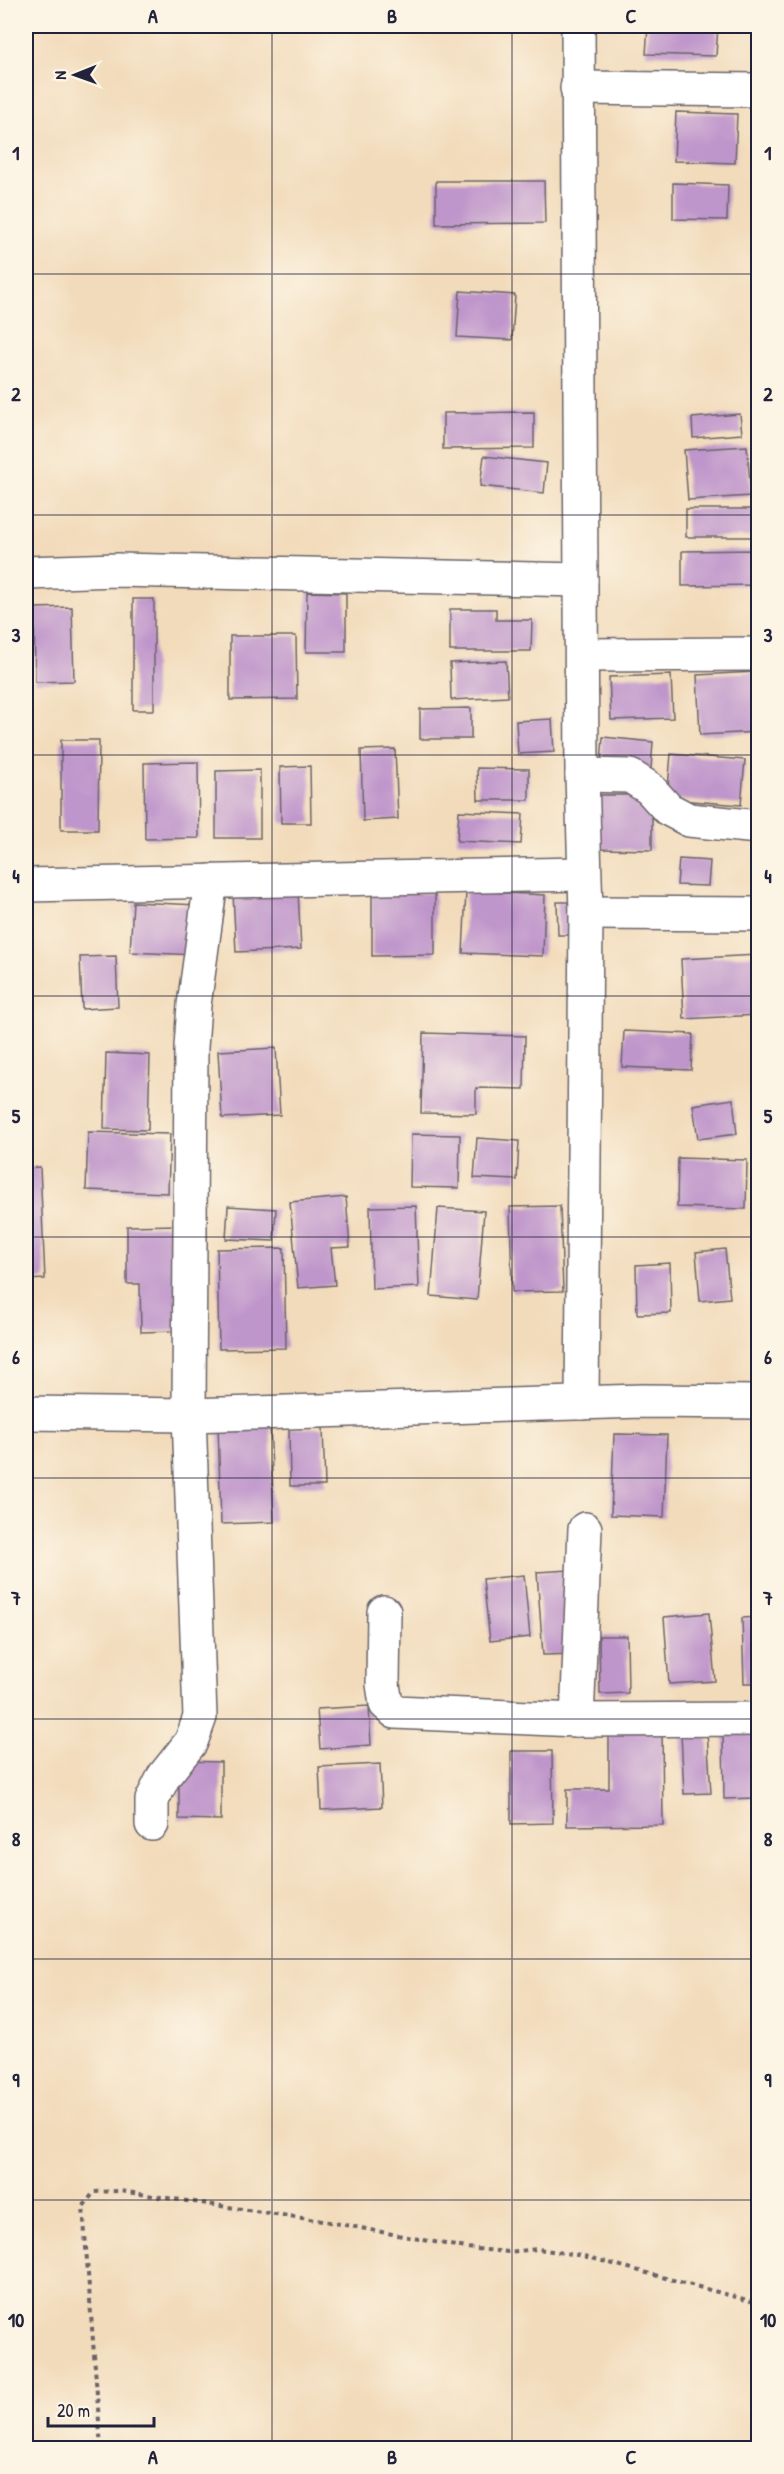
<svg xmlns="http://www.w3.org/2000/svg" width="784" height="2474" viewBox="0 0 784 2474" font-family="'Patrick Hand',sans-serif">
  <rect width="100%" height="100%" fill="#fcf5e5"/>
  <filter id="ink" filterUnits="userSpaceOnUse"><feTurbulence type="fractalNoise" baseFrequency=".0167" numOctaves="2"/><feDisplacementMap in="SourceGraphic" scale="12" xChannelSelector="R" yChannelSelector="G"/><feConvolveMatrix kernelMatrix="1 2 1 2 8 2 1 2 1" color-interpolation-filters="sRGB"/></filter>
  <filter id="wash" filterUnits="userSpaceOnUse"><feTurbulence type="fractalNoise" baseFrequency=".008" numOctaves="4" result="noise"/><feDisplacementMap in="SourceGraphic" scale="24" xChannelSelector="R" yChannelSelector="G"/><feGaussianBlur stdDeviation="1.35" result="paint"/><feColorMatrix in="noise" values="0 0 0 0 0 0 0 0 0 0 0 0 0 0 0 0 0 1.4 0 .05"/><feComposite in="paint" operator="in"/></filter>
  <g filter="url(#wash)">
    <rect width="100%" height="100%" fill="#f2dbbb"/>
    <g id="blocks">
      <g fill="#bf96cb">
        <polygon points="648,26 718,26 716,56 646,54"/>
        <polygon points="676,112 737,114 735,163 674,161"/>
        <polygon points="436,181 544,181 545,223 436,224"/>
        <polygon points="673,183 728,185 727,220 673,219"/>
        <polygon points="460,291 515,295 512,340 457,337"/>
        <polygon points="534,412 534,448 443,449 443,413"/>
        <polygon points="740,414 742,434 693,438 692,418"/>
        <polygon points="747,446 751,496 688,500 684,450"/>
        <polygon points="484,456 547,463 544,493 480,486"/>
        <rect x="686" y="509" width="67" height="28"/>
        <polygon points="758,550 758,585 682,586 682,551"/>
        <polygon points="307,592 346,593 346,652 306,652"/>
        <rect x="133" y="599" width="21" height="111"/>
        <polygon points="72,607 74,681 35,682 34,608"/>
        <polygon points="450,609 496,609 496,620 532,620 531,651 450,651"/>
        <polygon points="230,636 296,636 297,699 230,700"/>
        <polygon points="506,661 508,697 451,700 450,663"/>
        <polygon points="756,672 758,732 700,735 697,675"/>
        <polygon points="671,675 673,718 611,720 609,677"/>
        <polygon points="471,708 471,739 420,739 420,709"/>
        <polygon points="552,719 554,752 518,754 516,721"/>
        <polygon points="603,737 653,742 651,769 601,764"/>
        <polygon points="61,740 99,740 98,830 61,830"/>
        <polygon points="395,749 398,819 363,821 361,750"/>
        <polygon points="671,754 745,760 741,805 667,799"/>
        <polygon points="198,762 199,838 145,839 144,763"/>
        <polygon points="310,766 311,823 281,823 280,767"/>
        <polygon points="477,768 529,769 529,800 478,800"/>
        <polygon points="260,770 260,838 216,838 216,771"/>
        <polygon points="599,795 652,795 652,850 599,849"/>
        <polygon points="459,811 523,814 521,844 457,841"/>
        <polygon points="679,859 710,861 708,886 677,885"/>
        <polygon points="298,891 301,949 236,952 233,893"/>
        <polygon points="466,891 545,895 543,956 463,953"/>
        <polygon points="372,893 435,893 435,955 372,956"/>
        <polygon points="133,902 198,905 196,955 130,952"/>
        <polygon points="557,902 573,902 574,935 558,935"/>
        <polygon points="758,955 758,1015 684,1019 681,959"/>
        <polygon points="116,956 118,1007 82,1009 80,957"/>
        <polygon points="624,1031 693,1034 691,1070 622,1067"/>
        <polygon points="423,1033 525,1036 524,1089 476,1088 476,1114 421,1113"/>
        <polygon points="276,1048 280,1115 222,1118 218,1051"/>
        <polygon points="106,1053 150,1055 148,1130 104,1129"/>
        <polygon points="733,1099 737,1134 698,1139 693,1105"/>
        <polygon points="88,1132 170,1134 168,1193 86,1190"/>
        <polygon points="411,1134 460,1135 459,1188 410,1187"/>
        <polygon points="477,1138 519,1141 517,1180 474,1178"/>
        <polygon points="678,1158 747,1160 746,1209 677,1207"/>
        <polygon points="40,1167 45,1279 26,1280 26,1168"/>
        <polygon points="346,1197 350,1247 331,1248 335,1285 298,1288 290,1202"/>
        <polygon points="228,1206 276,1209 274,1241 226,1239"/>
        <polygon points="416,1206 419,1287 372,1289 370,1207"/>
        <polygon points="560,1206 563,1291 512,1292 510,1207"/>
        <polygon points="438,1208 484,1211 477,1300 431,1296"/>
        <polygon points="177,1225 177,1331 141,1332 140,1284 127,1284 127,1226"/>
        <polygon points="284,1248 286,1348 219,1349 217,1249"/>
        <polygon points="725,1249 730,1298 700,1301 696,1252"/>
        <polygon points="670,1263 671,1313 637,1314 636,1265"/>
        <polygon points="270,1422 274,1522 221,1524 218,1424"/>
        <polygon points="289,1428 323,1428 325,1486 290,1486"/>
        <polygon points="614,1434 667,1435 664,1517 611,1515"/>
        <polygon points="570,1570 575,1654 543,1655 537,1572"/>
        <polygon points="524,1575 530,1637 490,1641 483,1579"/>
        <polygon points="709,1613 715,1681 669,1684 664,1617"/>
        <polygon points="758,1617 758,1683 744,1683 742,1618"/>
        <polygon points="599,1636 627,1636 628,1693 600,1694"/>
        <polygon points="369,1706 371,1745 320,1749 317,1709"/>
        <polygon points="609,1729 662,1729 663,1825 567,1826 567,1789 609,1789"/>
        <polygon points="754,1729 755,1798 724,1799 723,1730"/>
        <polygon points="707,1732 711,1793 684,1794 681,1733"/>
        <polygon points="511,1751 552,1751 553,1823 511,1824"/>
        <polygon points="179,1761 221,1762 221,1820 179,1819"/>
        <polygon points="380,1764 382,1807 321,1810 319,1767"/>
      </g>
    </g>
  </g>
  <g filter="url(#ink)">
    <use href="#blocks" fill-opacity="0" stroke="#6b6368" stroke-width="1.5"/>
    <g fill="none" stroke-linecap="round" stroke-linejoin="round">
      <defs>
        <g id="minor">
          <polyline points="578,26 582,775 586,913 582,1403"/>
          <polyline points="577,88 758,90"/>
          <polyline points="26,573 117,570 581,580"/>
          <polyline points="583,655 758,654"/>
          <polyline points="582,775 630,776 649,788 668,809 689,820 758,827"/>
          <polyline points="26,885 583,874"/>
          <polyline points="586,913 758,914"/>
          <polyline points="26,1413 189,1415 642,1401 758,1402"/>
          <polyline points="384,1612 383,1684 386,1704 395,1712 577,1720 758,1719"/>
          <polyline points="577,1720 585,1529"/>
          <polyline points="152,1824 152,1800 164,1776 191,1742 200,1717 189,1415 191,1047 194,1005 211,881"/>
        </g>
      </defs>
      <use href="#minor" stroke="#6b6368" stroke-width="36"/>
      <polyline stroke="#6b6368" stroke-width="4" stroke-dasharray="4.5 4.5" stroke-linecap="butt" points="101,2448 83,2207 94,2192 120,2191 329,2222 466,2248 508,2252 538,2249 584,2256 758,2303"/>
      <use href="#minor" stroke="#fff" stroke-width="33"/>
    </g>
  </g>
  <path fill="none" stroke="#22223b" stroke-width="1.5" stroke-opacity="0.55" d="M272,26V2448M512,26V2448M26,274H758M26,515H758M26,755H758M26,996H758M26,1237H758M26,1478H758M26,1719H758M26,1959H758M26,2200H758"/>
  <rect width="784" height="2474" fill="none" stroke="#fcf5e5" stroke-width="66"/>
  <g transform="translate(75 75) rotate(269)" stroke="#fcf5e5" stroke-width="4.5" paint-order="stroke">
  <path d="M0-4.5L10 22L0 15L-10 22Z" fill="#22223b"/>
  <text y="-9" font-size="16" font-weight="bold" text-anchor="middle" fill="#22223b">N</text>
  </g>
  <path d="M48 2417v9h106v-9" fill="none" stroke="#22223b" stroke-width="3"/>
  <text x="57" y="2417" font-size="18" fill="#22223b" stroke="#fcf5e5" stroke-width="4.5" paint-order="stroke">20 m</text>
  <rect x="33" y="33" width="718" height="2408" fill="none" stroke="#22223b" stroke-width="2"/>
  <g font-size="20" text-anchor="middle" font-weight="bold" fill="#22223b">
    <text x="153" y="23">A</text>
    <text x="392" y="23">B</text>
    <text x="631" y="23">C</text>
    <text x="16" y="160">1</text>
    <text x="768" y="160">1</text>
    <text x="16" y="401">2</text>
    <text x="768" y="401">2</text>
    <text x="16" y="642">3</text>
    <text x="768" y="642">3</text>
    <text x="16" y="883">4</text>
    <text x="768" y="883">4</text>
    <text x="16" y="1123">5</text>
    <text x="768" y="1123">5</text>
    <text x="16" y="1364">6</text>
    <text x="768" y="1364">6</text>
    <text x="16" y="1605">7</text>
    <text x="768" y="1605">7</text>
    <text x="16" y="1846">8</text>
    <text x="768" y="1846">8</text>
    <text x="16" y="2087">9</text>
    <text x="768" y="2087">9</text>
    <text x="16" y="2327">10</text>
    <text x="768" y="2327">10</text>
    <text x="153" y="2464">A</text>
    <text x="392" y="2464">B</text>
    <text x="631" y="2464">C</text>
  </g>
</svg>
